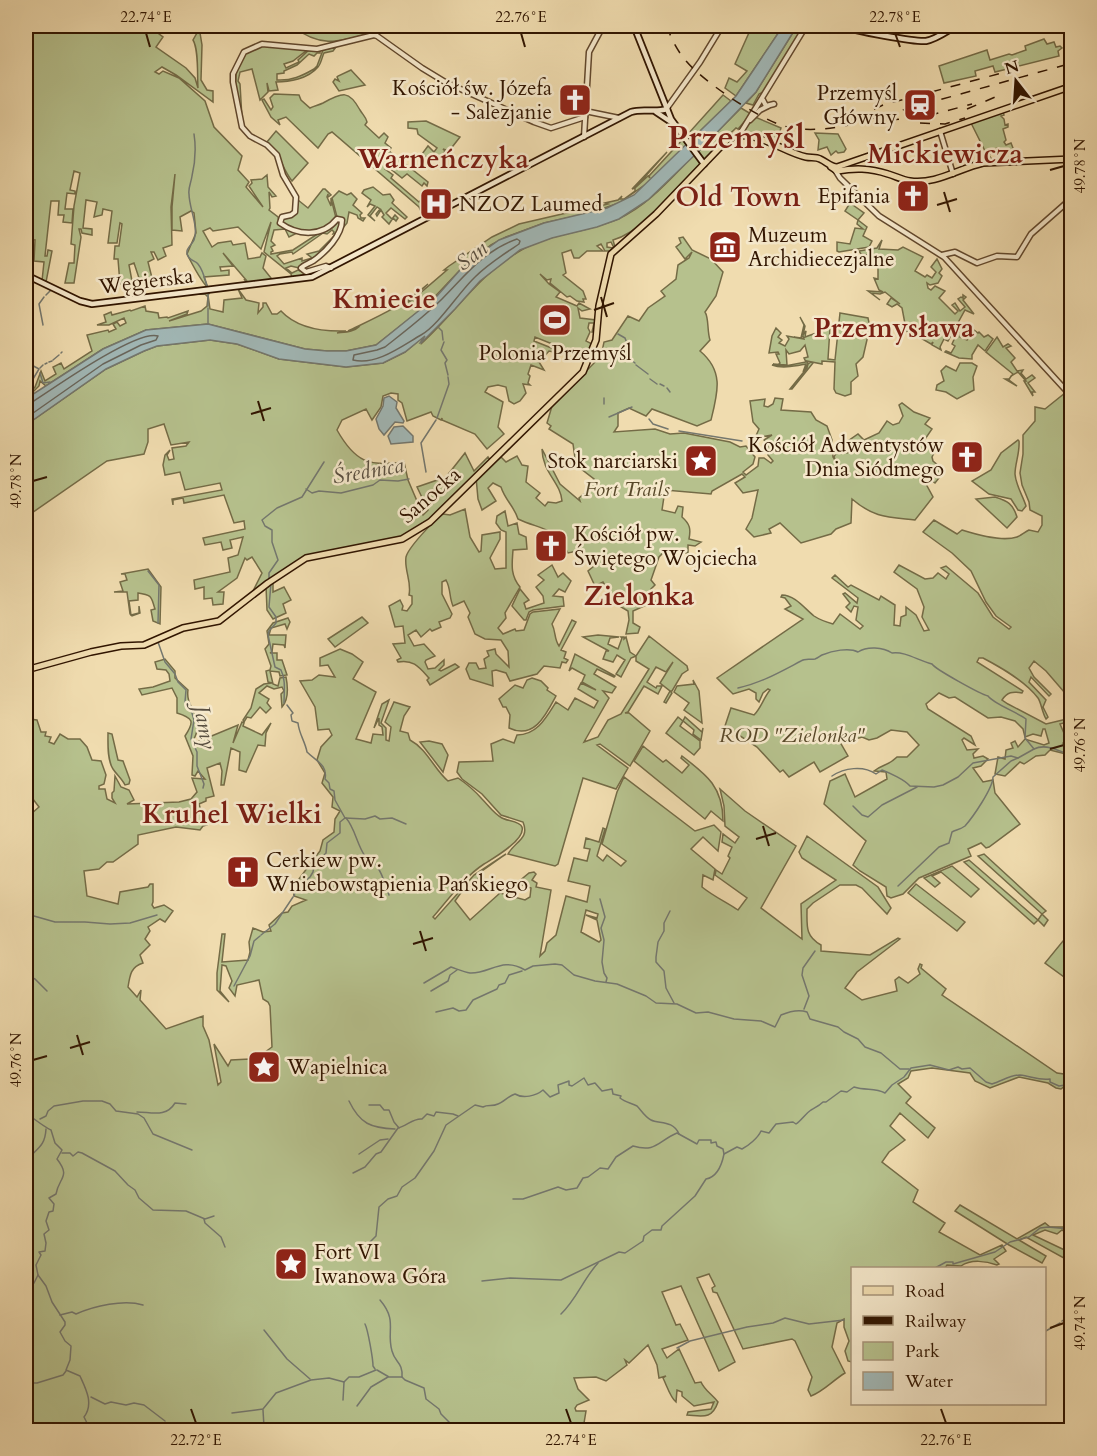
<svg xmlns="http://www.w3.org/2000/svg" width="1097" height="1456" viewBox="0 0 1097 1456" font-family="Cardo,serif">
  <rect width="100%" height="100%" fill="#f0dcaf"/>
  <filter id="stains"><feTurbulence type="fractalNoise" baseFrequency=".00333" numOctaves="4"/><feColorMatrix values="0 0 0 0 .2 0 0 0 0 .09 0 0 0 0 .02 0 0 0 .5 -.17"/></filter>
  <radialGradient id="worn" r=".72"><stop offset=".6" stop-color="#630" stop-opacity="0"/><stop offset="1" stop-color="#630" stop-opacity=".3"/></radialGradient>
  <g fill="#b6c18d" stroke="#746b46" stroke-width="1.5" fill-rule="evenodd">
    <path d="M26,26H157L154,30L163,37L156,47L186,68L195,78L198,88C197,75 199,50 193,40L197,33H200L202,45L201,80L207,90L213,91V102L176,75L162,67L155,72L159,74L163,71L179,78L205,101L214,127L242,156L238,170L249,182L246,187L263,207L249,186L252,183L251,180L262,179L267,175L268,187L276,196L272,197L269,192L270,208L269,210L278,217L279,223L299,232L289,237L285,229L274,230L271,241L275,245L271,247L273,251L271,252V254L293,250L319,233L332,228L337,221L340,220L341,222L337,233L333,234L334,232L332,230L327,234L323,233L293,254L292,252L280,254L277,256L284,264L302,258V261L312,258L307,254L319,251L335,235L323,251L299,268L291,266L286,268L292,273L298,270L305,273L326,267L317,274L292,278L291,274L264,252L271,222L261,249L238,227L213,231L210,228L203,231L212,247L218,243L231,241L233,245L245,243L248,259L260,257L262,253L266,256L263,268L271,278V281L232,286V284L247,283L244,279L247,281L223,253L233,266L220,267L221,271L229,270V275L204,277L208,288H204L207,287C199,278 193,266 187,254L196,233L194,213L191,211L180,217L182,231L172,230V207L175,174L171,207L172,245L163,248L166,256L158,260L154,252H151L154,259L148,262L154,286L149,287L146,280L140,281L134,263L129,265L132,281L120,284L118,259H114L115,246H119L122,224L120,223L117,243H108L112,211L103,209L102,215L94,217L97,202L86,200L83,228L92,229V235L82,233L81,229H79L81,237L74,283H65L69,263H74L75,245L71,244L74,206L80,173L74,171L70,190L75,191V194L67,193L65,209H73L72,223L63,222L64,215H58L59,201H51L45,256H47L48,250L52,251L46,282V283L42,281L44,262L34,261L35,240L26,239V242Z"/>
    <path d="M292,26H362L368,31L367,34C336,43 319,47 292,26Z"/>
    <polygon points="752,26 783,26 736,96 725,88 729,78 737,82 747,71 735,64"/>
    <polygon points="797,26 805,26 765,91 759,94 753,105 746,103 756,92"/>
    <polygon points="1044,39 1047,44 1054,42 1056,47 1060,46 1062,48 1058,51 1059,56 995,72 993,66 975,71 976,76 944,83 939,66 987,50 990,60 1009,54 1012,55 1026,50 1025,46"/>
    <path d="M264,45L307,50L293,61L284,64L286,68L299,62L298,60L309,50H320V53H317L314,56L309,54L297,65L284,71V73L277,74V80C291,81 302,76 314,69L317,66L323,50L336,47L333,51L324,53C322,57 321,64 318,67C308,79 289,82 276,82L278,90L269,91L267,83L268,92L260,100L252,69L240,72L238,81L240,84L242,118C235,99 230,70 246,53C250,49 258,47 264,45Z"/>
    <polygon points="351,70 365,85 339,91 333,82 335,79 339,81 337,77 338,76"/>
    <path d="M274,94L299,95L301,100L310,108C314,106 319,105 323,103C343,92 349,90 360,110C363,115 366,117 367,122L365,125L379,138L384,133L388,137L385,143L391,148L389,151L428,182L427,186L424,183L422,186L407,174L402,178L388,167L385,169L393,175L391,178L419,202L421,200L423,202V206L428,216L424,218L419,207L332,132L328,134L318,148L286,117L278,120L280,125L271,117L262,100L264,99L271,110L273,107L270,98Z"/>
    <polygon points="723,95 731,101 690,141 687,135"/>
    <polygon points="741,108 751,114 738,129 736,128 704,159 698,151"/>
    <polygon points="1003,112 1004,115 1001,116 1004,119 1005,125 1008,124 1008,127 1003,129 1006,140 1004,142 1006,145 1011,143 1015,153 1010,155 1007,149 1001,153 997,148 995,149 999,156 996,150 993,150 989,155 992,160 987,161 986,157 982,155 986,153 971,123"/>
    <polygon points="755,117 781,128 777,141 745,134 744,129"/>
    <polygon points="426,121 460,137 449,151 443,149 445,151 441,157 436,156 432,161 422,154 428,146 434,152 437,148 418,134 417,129 408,128 408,122"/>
    <path d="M276,131L308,163L292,181C281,167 281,154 267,142Z"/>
    <polygon points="815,133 838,134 846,149 844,152 838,153 836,151 831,155 827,147 818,150 819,140"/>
    <path d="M683,139L687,144L646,184L619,203L590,213L544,223L506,237L491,245L460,270L427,305L376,345L346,351H327L305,349L208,324L146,330L103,349L46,386L40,381L39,386L29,396L28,394L35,387L41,371L45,381L56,374L53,367L61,363L64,369L92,351L87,335L108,330L109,332L116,329L113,324L117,322L120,326L126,323L124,318L109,325H97L106,322L104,315L111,312L112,315L130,310L131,311L145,306L146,311L158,313L159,318L167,317L168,318L188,311L187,314L169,321L201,311L207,306L208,297L205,294L175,295L230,289L210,292L208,295L210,309L223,312L224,300L242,298L238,289L246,300L259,303L258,313L263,307V303H266L272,314H277L281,311C295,326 317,332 346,331L337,333C345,332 354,332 360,326L348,331C377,317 401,307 428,284L410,300L396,308L412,300L447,270H444L449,266L492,237L519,224L601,205L596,207L608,204L605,203L618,200L622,196L620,199H624L635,191V188L632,189L667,152L635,188L648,176L650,178L649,176Z"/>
    <path d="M695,154L700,164C677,187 645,231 613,240L615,247L614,248L611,242L607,243V247L613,248L611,250L616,247L610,251H605L601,244L597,246L603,251H587L579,258H574L571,250L562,253L566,273L563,275L583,291L586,299H583L584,302L577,301L570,296L567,297L550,283L551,279L547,280L540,274L549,284L560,292L556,297L577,306L579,303L590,309L582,311L578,308L580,318L596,320L595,332H592L594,323H589L588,328L590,332L586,341L592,344L587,358L535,337L534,341L559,351L558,353L549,351L539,362L544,370L531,365L528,374L530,376L528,383L530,385L523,384L526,393L520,401L514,404L509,401L506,387L498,385L488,387L485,392L503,402L498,427L504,434L487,449L475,434L442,420V418L441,420L433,416L431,412L407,421L402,403L398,400V394L391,393L383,396L381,407L372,420L366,409L342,420L337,430C355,462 369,467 404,462L408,480L423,515L428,510L417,487L446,477L465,453L474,471L488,457L490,460L430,519L404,537L304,557L253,591L262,573L252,557L247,560L245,558L237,578L218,592H224L223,604L213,605L212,598L204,599V587L195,589L194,580L230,572L228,558L238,555L243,537L230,540L232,548L223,550L221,542L205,545L203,538L245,529L244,521L234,523L224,495L184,503L183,498L173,500V505L172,499L222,490L220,483L185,490L180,472L165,475L163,465L165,455L170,450L167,455L169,460L174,459L172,448L186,446L189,442L171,445L164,424L148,429V442L144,454L107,461L26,517V425L106,369L144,351L157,346L210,340L237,344L279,359L346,367L383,363L405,352L424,336L422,343C455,313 479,275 518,252C549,233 586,233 618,219C648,206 672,177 695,154Z"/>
    <polygon points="373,187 383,195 390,194 394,200 392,203 407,217 405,219 391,208 386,213 392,219 395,215 398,218 396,221 393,218 389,224 382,217 384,215 381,210 377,216 376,214 380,209 377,207 370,216 375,221 368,215 375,206 370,204 367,207 371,200 362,193 364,190"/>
    <path d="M323,189H325L331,195L328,197V194L327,197L331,206V198L336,218C325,237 298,232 282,223L283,218L295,214L298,200L308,208Z"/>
    <polygon points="339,191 347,195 351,193 357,199 353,205 362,213 360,215 361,218 365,218 363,221 358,218 357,215 349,212 347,223 342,229 344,220 337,217 332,198"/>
    <polygon points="850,203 864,213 858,220 867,227 863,236 872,241 869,247 839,252 837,251 837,242 850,244 855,228 863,229 857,224 858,220 845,211"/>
    <path d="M683,237L692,250L711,259L723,272L716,296L705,312C709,318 707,331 710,340L700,351C724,371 718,392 711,420L697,426L652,409L646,416L629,408L618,413V426L614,432L655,429L670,434L684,433L730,442L740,447L746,446L755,457L753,464L743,472L746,475L758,466L759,458H764L771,463L773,461L768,455V444L764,440L772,435L755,438L759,429L753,422L750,401L765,399L764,406L768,407L773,404L775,398L783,399L781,410L811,412L816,420L827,426L832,440L833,457L840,468L834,457L838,450L844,448L847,453L854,449L848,441L858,434L864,440L879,433L887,421L893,425L899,423L903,416L899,405L902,403L914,412L930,418L925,424L932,429L923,442L935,451L932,457L933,461L940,467L939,471L942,474L935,483L920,472L889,474L920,473L933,497L915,520C888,517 874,518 852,499L851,523L836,529L831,534L801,543L780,523L769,529L771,533L754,537L746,529L752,518L758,490L743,493L735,483L745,477L742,474L712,491L711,494L665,490L662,510L675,513L678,506L683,507L682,517C690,524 691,529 689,539L701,542L695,546L688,545V553L675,552V556L678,561L671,563L664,552L659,557L651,580L655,585L651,589L655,601L633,611V623L640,627L638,633L626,634L629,620L628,611L616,604L603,582L595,586L588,571L594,566L592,556L577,551L568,553C555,526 541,530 518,519C514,506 505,500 501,487L493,483L488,488L496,501L482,510L478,499L476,477L501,457L506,462L517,456L522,465L528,466L526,482L540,493L536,498L545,506L548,502L556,503L562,501C561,483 542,472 542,449L560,484L580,501L579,498L586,492L594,479L576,465L573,444L549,429L551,426L547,423L552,406L601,356L604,342L612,340L628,316L639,321L648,308L665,296L661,291L676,279L678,265L689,258L692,252L685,259L676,247L681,243L679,238Z"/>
    <polygon points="882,240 879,249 898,250 903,247 923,257 915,271 925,277 927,275 932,278 936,272 931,267 937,259 942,269 939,273 942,276 938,283 930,285 927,283 928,288 931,290 935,286 945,291 939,298 955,314 958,311 952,305 955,303 960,311 965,307 958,299 961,297 963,298 963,295 966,297 963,300 974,314 965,310 948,341 944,339 940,347 941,350 932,345 933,342 931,344 914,334 897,328 896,326 906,329 902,308 897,304 892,307 887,304 891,298 900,304 885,292 880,294 871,293 880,300 868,291 883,292 879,290 874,278 878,279 878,259 874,256 861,254 859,251 877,248"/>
    <path d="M840,313L868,318L869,323L884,327L867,324L869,331L863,357L856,364L858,376L851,382V394L845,396L836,393L834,389L835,362L822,361V364L807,361L808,364L811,362L813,363L792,389H790L807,368L808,364L803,372L806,364C795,366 782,369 772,365L785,366L806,362L804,358L808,357L805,345L800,351L789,354L786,350L787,365L773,364L778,365L780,363L776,354H779L778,352L769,353L772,336L776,328L781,333L778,337L782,340L779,343L785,346L789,339L787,336L804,339L803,336L801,338L794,337L801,338L804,325L800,317L805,326L803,335L806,331L805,337L830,328L828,359L835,360Z"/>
    <polygon points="971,330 974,330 978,333 979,332 984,337 988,335 993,339 985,351 978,345 972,355 972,359 959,358 945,352 946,351 951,353 955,346 952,344 958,331 961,333 960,337 967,340"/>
    <polygon points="997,337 1003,347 1008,344 1011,346 1006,348 1015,358 1011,362 1017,371 1023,370 1020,375 1021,373 1026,379 1032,375 1035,378 1028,383 1035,392 1032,392 1033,396 1024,381 1026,381 1018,372 1011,376 1009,380 1017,386 1005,379 1009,379 1013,374 986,352"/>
    <polygon points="960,363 972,363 977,366 973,377 974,390 957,399 946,392 936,390 937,385 944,381 941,371 946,366 956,371"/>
    <path d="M1065,393L1072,400V595L1068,598L1072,601L1071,700L1046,671L1034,661L1029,668L1034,677L1051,694L1049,696L1031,677L1029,682L1046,700L1043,707L1048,717L1046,719C1042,712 1041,702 1038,698C1025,681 1002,668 983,658H979L977,662L1023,691L1022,693C1013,691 1007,692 1002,700L1008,704L1046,724L1071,718V721L1060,724L1067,740L1071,738V740L1063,743L1071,754V759L1066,754L1050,750L1045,755L1036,756L1024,764L1020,762L1005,776L995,774L998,757L1005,759L1006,750L1013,748L1011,743L1015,741L1018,747L1025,739L1044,745L1049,743L1045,729H1043L1041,736L1033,734L1025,737L1023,729L1015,721L1001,717L988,718L955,697L949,698L939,693L926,704L928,709L971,736L975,745L964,738L962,740L967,750L978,749L973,754L974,758L983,756L988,759L981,766L973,768L983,782L993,780L995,793L1020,824L989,847L986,848L981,843L968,849L971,856L919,878L903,894L891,898L887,896L886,887L860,871L853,865L866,841L824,804L830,781L845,774L855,797L887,779L886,772L874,771C883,764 888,766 897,757H907L919,745L907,732L891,730L877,738L869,740L862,737L853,740L850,737L840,742L848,756L820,772L814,762L789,777L783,770L780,772L757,747L725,726L731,708L754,715C761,708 763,699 770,690L768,689L763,693L759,702L756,699V693L749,689L733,694L717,678L803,619L785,609L791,606L785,598L781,597L782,595C795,595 805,609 814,616C820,620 826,622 833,624L840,614L860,629L863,626L856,620L858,607L854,606L851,612L846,607L850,603L843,594L845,593L857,603L858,598L832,578L835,575L848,587L851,585L879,600L881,596L895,605L894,625L900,626L901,617L906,615V607L916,615L924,631L929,630L922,617L924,607L917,589L894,572L899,565L925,579L933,578L938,573L946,579L949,574L941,568L946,566L978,593L993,617L1009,629L1011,627L996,616L986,602L971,571L952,553L923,532L934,520L957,534L962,530C978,535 1002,542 1017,537C1020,536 1025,532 1029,530L1038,532L1042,525V516L1030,510L1029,502L1022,485L1020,473L1023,454V435L1035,421V407L1045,409Z"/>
    <path d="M1018,440L1019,441C1020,453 1015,463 1015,474C1016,486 1023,496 1026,506L1022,511L1018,510L1011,499L989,494L972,481L991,470L1001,453Z"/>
    <path d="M995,497C1008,501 1013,504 1017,517L1007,528L976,499Z"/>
    <path d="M465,509L470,537L479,552L481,551L482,535L500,532V539L490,558L495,569L506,568V532L501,530L496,523L497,516L505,511L508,526L517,523L519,534L526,537L527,549L513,550C512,564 510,575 520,587L505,613L506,618L498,628L503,634L515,629L516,631L524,630L530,614L533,612L560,609L552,624C556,632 554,639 559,646L572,620L576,622L561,650L566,652L564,658L568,660L566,663L562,662L560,668L544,666L537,674L510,681L506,673L496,670L492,671L493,686L470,679L466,669L469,663H476L479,669L486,668L484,659L489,656L487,651L495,649L496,654L509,667L508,651L501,640L485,639L475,634L468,617L470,613L464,601L453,606C449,597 451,589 446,580L442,582V594L452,614L450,618L439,622L441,627L432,631L430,629L421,637L416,630L408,635L414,646L424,644L435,656L426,660L425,662L428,669L435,668L444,660V665L439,670L441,671L455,664L459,667L430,685L427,680L429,678C419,667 413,659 398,662L397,660L401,658L393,644L405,643L403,626L395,627L389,606L400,600L403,606L402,610L407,611L412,604V596L409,595C412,582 404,570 406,557C408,548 434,520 443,514L450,515Z"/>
    <polygon points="552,565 558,577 563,573 571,581 565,592 559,589 553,596 563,597 564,606 533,610 529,612 526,620 524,620 512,606 520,589 529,600 524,603 526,609 544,603 543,596 536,587 544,580 538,575"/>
    <path d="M148,569L161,587L160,624L153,621L151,610L155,609C151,597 153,595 138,593V600L129,601L131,615L139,613V606L140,613L132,616L130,614L127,592H114L123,591L120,582L127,580L125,574H121Z"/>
    <polygon points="273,583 273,592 284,587 291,600 283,604 286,613 273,619 267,610 266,586"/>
    <polygon points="362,617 368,623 335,647 328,639"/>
    <path d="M288,618L290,622L287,629L285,624L271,628L269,635H286L285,648L284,645L273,644L272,652L270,653H277V660H282L287,675L280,676L279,672L270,671L273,684L278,686L280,678L286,677C288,687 289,699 282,707L281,694L284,691L282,687L274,689L267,686L259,693L269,699L267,703L271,708L266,713L260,707L251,718L247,717L244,722L243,720L251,708L256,689L264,684L272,683L268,682L266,671L270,670L271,666L265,649L269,644L267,631L273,623Z"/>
    <polygon points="598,635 619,637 610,638 608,644 618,649 622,638 621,637 624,637 624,639 626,637 630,652 636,656 631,658 621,677 616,674 625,660 617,655 613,662 603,659 606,651 609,651 583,637"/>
    <path d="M649,636L687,666L688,670L682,674L672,691H670L672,693L666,703L664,702L670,691L660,683L673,662L666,672L656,667L647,682L656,688L657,686H662L658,694L644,686L628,712L625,713H629L650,731L630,766L600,744L597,745L628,768L616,789L583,778L558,864L555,866L508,854C515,841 530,839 523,822L501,815L482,794L462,779L457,772L459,762L493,761L491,744L503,739L514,743L517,735C537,735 546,718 556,702L568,710L575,698L594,708L598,701L578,689L581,683L596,690L582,682L585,675L572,668L569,671L575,654L615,676L614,677L597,669L594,674L616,687L612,693L603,691L609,698L584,742L598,737L608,720L621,714L649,669L636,661V656Z"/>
    <path d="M340,649L352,654L363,662L353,679L376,692L356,739L371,743L373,734L383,735L382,727L379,725V718L374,728L382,704L389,700L381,723L386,728V740L389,741L391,727L385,722L394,702L410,707L404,716L400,731L408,733L410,740C427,749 434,769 448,781L458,778C467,784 475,791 482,799C488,805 494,814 502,818C507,821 520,821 522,827C526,840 492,859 484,864C464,877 448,900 433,917L435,919L474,875L506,854L482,871V875L476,881L479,884L477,887H465L455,901L470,920L500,893L525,900L530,897L531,888L517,883L529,873L534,872L536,874L532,880L537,883L536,887L551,890L540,956L545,951L547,943L556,935L566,896L587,902L590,886L568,881L574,858L587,861L590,849L584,848L586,838L599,842L603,828L605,829L597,856L603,861L607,855L621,866L626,861L602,844L617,792L624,777L695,831L714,825L721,832L718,851L703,837L691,849L715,869L713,880L703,875L702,887C713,896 726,902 738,910L747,898L715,875L716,870L722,874L730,858L728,856L732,847L722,842L723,834L735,843L739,837L725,826L724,806L720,789L745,811L796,846L761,908L802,939L801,904L836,880L802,858L799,852L807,836L878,887L891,908L887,914L862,888L856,885H840L813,903L807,909C807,926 805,936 821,945V951L870,955L898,938L900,939L857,972L845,988L862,1000L897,991L895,980L899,977L908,983L920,974L918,969L920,964L922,965L921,968L946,989L942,995L1057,1073L1071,1075V1090L1066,1085L1061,1089L1056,1088L1048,1083L1019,1077L990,1088L975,1081L970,1073L932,1068L911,1071L908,1078L898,1084L911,1097L906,1103L935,1128L928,1138L900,1113L890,1126L905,1140L889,1152L882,1162L918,1190L913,1202L945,1223L939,1232L980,1255L1002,1245L1006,1251L994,1259L999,1264L997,1265C986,1261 971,1259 961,1266L947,1265L945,1268H852V1362L848,1361L845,1351L849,1341L844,1327V1319L837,1323L832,1347L845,1373C832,1381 824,1391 811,1396L808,1390L812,1377L795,1341L792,1339L743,1349L717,1293L713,1292L712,1288L715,1286L709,1274L697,1278L735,1362L719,1371L681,1286L662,1292L676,1325L680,1324L688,1340L662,1349L667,1358L679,1349L695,1383L701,1382C705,1391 712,1394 718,1402C712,1420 702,1416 687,1415L688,1412L711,1409L714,1402L694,1406L682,1396V1392L677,1390L676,1402C670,1397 667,1386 663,1378L666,1376L659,1378L657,1365L648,1345L629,1363L625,1360L627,1365L606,1381L596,1377L574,1378L578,1389L589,1400L577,1405L575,1408L576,1411H586L584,1423H581V1430H26V827L30,815L39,807L26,790V728L31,727L28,719L37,720L41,732H46L45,736L51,737L49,742L54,744L60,734L68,739H80L87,747L92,760L101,761L106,775L104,784L99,786V789H105L107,799L115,803L112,798V793L114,791L115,776L121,787L129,790L134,800L127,804L179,802L191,799L197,792L192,778L205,779L198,771L195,776L192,775L193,756L185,736C195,721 193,718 177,713V698L172,688L142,695L139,689L153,687L170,681L169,674L166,670L157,669L155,662L165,659L175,671V678L188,690C185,710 206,714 194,739L197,742L238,725L233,743L242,722L244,723L243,726L262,735L271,723L266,733L265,746L258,745L246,772L239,770L240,752L231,748L224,785H221L222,771L220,763L207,768L214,796L206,798V801L199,804L202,814L210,812L212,821L207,822V825L203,826L200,830L176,827L138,835V844L113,862H107L99,869L84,871L87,896L118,904L120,892L148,887L150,884H153V902L152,905L154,908L164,905L173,911L165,922L160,919L148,927L150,931L145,939L150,945L140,955L143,963C131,967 130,974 128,987L137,997L141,990L140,1000L166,1029L203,1016V1026L209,1040L218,1085L221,1082L214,1044L228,1066L231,1060L250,1059L256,1062L262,1060L261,1055L272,1047L270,1006L268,1002L263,999L259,980L237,985L235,996L229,988L232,981L226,966L222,965L220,991L229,1002L217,990V973L222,934H225L222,962L248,960L250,952L249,942L253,928L263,932L271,931L269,925L282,913L288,912L292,906L306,900L294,896L293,887L320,851L323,840L334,832L335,819L340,811L332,807L333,797L322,783L325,773L317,760L321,747L332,735L329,729L318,730L315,707L300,681L312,680L319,675L335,677L328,665L320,666V658ZM586,910L598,914L597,918L586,915L597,920L601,940L599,942L581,932Z"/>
    <path d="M532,678L541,681L548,688L547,690L556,696C546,715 534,740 509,728L510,715L506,707H503L499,699L515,685L523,688L527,680Z"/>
    <polygon points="693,680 699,691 702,723 684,710 689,703 674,692 677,686 694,684"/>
    <polygon points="678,717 683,721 685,717 702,732 703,728 701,740 693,734 694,730 683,721 680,726 700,741 700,748 694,755 666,733"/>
    <path d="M108,733L112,734L118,760L123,761L130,780L129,784L125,785C122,779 117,775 113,769C107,760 108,743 108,733Z"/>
    <polygon points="429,741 442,744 448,755 443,772 420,742"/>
    <path d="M643,746L663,762L666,760L682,773L689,765L681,758L682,756C707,775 723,787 723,821L711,811L705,819L634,761Z"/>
    <polygon points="984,854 1046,911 1042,914 1048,920 1044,926 1038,920 1034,924 964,862 969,860 1038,920 1042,914 978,856"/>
    <polygon points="952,866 979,889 971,897 941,872 932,876 940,883 935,887 924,878"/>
    <polygon points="916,884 965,922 957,931 908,893"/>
    <polygon points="1063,941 1071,948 1071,982 1045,963"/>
    <polygon points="960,1205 1017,1239 1045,1223 1050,1227 1071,1227 1071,1235 1062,1230 1057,1234 1045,1230 1033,1235 1071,1253 1071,1262 1026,1237 1019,1240 1046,1256 1042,1263 1009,1245 955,1211"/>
  </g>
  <g fill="#a1b8b7" stroke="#74776e" stroke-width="1.5">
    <polygon points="783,26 797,26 756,92 699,151 648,200 619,219 597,227 552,238 520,250 480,281 455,309 421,343 420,343 425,336 405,352 383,363 346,367 279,359 237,344 210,340 157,346 144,351 106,369 26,425 27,398 103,349 146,330 208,324 305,349 327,351 346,351 376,345 437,296 460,270 474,258 499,240 544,223 607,208 634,195 736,96"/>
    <polygon points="389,396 397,402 396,408 404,421 403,423 395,422 384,435 379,429 376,419 383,406 384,398"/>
    <polygon points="403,426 413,436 413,442 391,444 388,436 394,427"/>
  </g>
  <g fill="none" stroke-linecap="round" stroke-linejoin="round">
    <g stroke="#69665c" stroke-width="1.5">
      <path d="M517,239L520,241L519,244C504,254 488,264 475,277C459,292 438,326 421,335C402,346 376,366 353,360L354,355L377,350L385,347C404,332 425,316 442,299C466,275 483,251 517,239Z"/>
      <path d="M26,404L31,403C52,389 137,329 158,336L156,340L141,345L103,364L26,418"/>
    </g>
    <g stroke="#74776e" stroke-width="1.5">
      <path d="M194,134C196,147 195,163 192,176C191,183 188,188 189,194C189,208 199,227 194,240C192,245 184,249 188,256C189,260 196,261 198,264C203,270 205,279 207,286"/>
      <polyline points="208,294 208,306"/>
      <polyline points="46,295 51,290"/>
      <polyline points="208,308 208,324"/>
      <polyline points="43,325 39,304 44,297"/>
      <polyline points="438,327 442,331 443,340"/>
      <polyline points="618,334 625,338 628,346"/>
      <polyline points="444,342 441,350 447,360 445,363 448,375"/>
      <polyline points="627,352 630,359 635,363"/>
      <polyline points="61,353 62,352"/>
      <polyline points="53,360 59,355"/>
      <polyline points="26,362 39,369 27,389"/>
      <polyline points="49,362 52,361"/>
      <polyline points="45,364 47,363"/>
      <polyline points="636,365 648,374"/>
      <polyline points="40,368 43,365"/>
      <polyline points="40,373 43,383 50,382"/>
      <polyline points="650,379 657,384"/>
      <polyline points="660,384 664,386"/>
      <polyline points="667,388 670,392"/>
      <polyline points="604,404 604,398"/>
      <polyline points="609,417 632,407"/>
      <polyline points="437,418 449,384 448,377"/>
      <polyline points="649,419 653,424 668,429"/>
      <polyline points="679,431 742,441"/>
      <polyline points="426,472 421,443 436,420"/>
      <polyline points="306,489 312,493 319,491 341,493 373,485 380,480 398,481 409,479"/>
      <polyline points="148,571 159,585 158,623"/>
      <polyline points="269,579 269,573 278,560 272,542 272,530 265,526 262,520 277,508 302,497 324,462"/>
      <path d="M271,583L269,607L276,617V623L269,631L268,635L275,667L281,670C286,680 284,692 284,703"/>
      <polyline points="158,642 165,662 175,674 178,682 186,690 185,702 192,713 194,720 191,739 197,752 197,766 204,784 203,788"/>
      <path d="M738,688C761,683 780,672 801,661C805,658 810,660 815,659C818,658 820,656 822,655C832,651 849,647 858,652C867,646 883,647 892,653C905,651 919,661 932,664C935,669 980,694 988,696C994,704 1017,712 1026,719L1025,738L1034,749C1046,743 1060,751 1072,756"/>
      <path d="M287,705L293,713L291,715L292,721L298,723C299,734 305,741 307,752C316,761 328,765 325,779L329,783L330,789L334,791L335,800L345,818L340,822V833L327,843L326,853L314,866L313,872L310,877L296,888L294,896"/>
      <path d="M832,776C844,768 863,765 876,774L882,770C890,773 905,780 910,786L934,787L943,785L958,777L973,763L1011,756L1018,758L1034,749"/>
      <polyline points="853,806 862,815 868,817 882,805 917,787"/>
      <polyline points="345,818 365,819 375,816 380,819 392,818 406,824"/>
      <path d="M346,818C355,828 357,845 365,856C367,860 373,862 376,865C383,874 385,884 389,895"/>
      <path d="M898,886L939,847L949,843L952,832C956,830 961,829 965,826C973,817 993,788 993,777L1011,761L1018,758"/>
      <polyline points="600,899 605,917 601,928 604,940 602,962 604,973 607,978 606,982"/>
      <polyline points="670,911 664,923 664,931 658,942 656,957 656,962 664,971 666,988 674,1003"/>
      <polyline points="26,917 34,916 55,922 85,922 110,924 130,923 157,915"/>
      <polyline points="261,935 275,924 293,897"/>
      <polyline points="26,963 28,976 35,979 47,991"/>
      <path d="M424,983L451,967C457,969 464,972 470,973C490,974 502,956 525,970L533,966L555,964L562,965L574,975L595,981L617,984L646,996L656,1003L677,1004L696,1013L708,1012L734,1019L761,1021L775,1027L781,1015C788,1012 799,1009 807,1012L810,1019L838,1027L844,1032L858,1039L865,1047L881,1053L900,1069H909"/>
      <polyline points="234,986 250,956 254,941 260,936"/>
      <polyline points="431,991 448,981 450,975 457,970"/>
      <polyline points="804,1009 809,996 802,975 803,968 815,951"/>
      <polyline points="436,1012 453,1008 459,1011 466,1010 473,1000 497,989 499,985 505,983 509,975 522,971"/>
      <path d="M349,1101C360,1124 371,1128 395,1129"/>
      <polyline points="369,1105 380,1105 384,1110 389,1110 394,1122 399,1128"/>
      <path d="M137,1112C151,1112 166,1118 175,1103L186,1104"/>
      <path d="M26,1113C30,1116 48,1129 51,1130L55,1143L62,1150L57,1159C71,1177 59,1177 56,1194L49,1198L54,1204L53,1211L49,1212L46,1221L49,1230L44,1234L46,1243L45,1251L39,1252L41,1255L36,1265L38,1275L46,1286L52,1302L65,1322V1325L60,1332L65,1341L71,1346L70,1360L66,1370L80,1376C86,1389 94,1404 84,1417L87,1423L84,1430"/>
      <polyline points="40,1119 46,1116 48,1111 54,1106 83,1101 102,1101 110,1104 116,1111 138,1114 144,1118 153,1134 192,1150"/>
      <polyline points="62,1153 70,1153 73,1156 78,1152 82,1153 115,1171 128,1185 135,1190 139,1198 153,1210 186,1211 205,1219 214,1216"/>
      <polyline points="359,1154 380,1140 388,1139"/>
      <path d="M26,1161C37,1148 45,1147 46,1129"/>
      <path d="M353,1173L365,1167L376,1154L381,1152L398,1128C407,1126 413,1118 422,1119L427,1114L434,1116L436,1112L453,1114L458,1116"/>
      <path d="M513,1199H523L558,1187L566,1190L577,1188L583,1178L588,1177L600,1168L608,1169L616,1157L633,1146C656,1153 658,1141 677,1133L697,1144L699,1140H711V1143L716,1142L717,1146L723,1149L724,1154"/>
      <polyline points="204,1219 205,1223 221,1237 225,1247"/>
      <path d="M369,1243L376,1236L379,1207L388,1199L397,1196L402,1187L415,1178L434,1151L446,1125L475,1105L483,1107C488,1104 492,1107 498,1104C504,1102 508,1096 515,1094C523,1099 536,1096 543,1090L550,1097L559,1093L558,1085L569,1081V1085L572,1086L584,1078L588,1085L595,1083L602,1091L612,1089L613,1094L621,1096L620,1098C625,1102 631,1103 637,1106C641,1110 645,1117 651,1120C659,1124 673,1120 679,1134"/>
      <polyline points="935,1268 946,1262 953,1262 953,1264 995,1252 1010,1242 1029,1237 1040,1228 1048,1227 1070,1229 1072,1227"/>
      <path d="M482,1281L510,1278L561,1280L619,1252L625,1253L643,1241L644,1236L652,1230H661L662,1226L695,1196L706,1179C717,1177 722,1164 724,1154L737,1147L742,1149C748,1146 758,1138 761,1131L769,1133L776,1124L793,1122L796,1124C802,1120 805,1114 811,1110C816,1107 819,1106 823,1102H826L841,1091L847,1092L854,1087C866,1091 875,1087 885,1093L892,1085L904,1077L911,1068L930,1065L949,1070L958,1067L962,1069L970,1068L986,1082L992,1084C1002,1081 1010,1075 1020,1075C1031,1076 1039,1081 1050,1079V1082L1059,1086L1065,1085L1072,1090"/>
      <polyline points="26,1287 34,1283 38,1275"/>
      <path d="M380,1300C398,1321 386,1331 392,1351C395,1363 403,1362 402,1377"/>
      <path d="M561,1314C576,1300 584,1278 598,1263"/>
      <path d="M60,1315L72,1312L76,1314C94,1306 124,1299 143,1305"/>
      <polyline points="1069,1315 1072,1314"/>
      <polyline points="1062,1321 1068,1317"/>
      <path d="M365,1324C368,1330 373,1359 373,1366L375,1369"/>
      <polyline points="264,1330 287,1359 310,1379"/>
      <polyline points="1044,1332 1060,1323"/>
      <polyline points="677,1348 690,1341 747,1327 773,1323 785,1318 809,1324 844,1320"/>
      <polyline points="377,1370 389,1377 402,1377 405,1380 424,1388 426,1399 439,1409 441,1414 457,1430"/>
      <polyline points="26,1383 37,1383 63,1375 66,1371"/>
      <polyline points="91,1397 105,1404 111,1402 126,1405 134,1403 144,1405 165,1421"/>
      <polyline points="343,1400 344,1382"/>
      <polyline points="357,1406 371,1387 388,1377"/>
      <polyline points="263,1410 264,1427"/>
      <polyline points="232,1413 263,1409 276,1393 311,1380 329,1378 344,1382 349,1377 359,1377 376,1370"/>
    </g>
    <defs>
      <g id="tertiary">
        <polyline points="364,26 374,35 377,36 422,68 445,82 534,122 551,128 585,117"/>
        <polyline points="763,100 766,106 774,104"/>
        <polyline points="667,108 700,62 722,26"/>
        <polyline points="585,111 619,118"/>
        <polyline points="750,120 760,110 768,106"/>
        <polyline points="940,131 953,174"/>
        <polyline points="584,137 589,52 603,26"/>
        <polyline points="738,137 806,26"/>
        <polyline points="835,170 840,178 879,216 944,257 1072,397"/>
        <polyline points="942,255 955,252 977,263 997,256 1017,257 1031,234 1072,198"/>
        <path d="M331,268L326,266L306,272L301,268C305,264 308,264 313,261C326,252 342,235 342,220L337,219C323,237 298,236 280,223L282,217L291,215L295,212L296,197L283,175L277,155L267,145L250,136L242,127L233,82V74L244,52L262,44L317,49L374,35"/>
      </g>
      <g id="secondary">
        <polyline points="634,26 671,119 704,164"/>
        <path d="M843,26C854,31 915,42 926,41C937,39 947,31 956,26"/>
        <polyline points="656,112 671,122"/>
        <path d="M26,275L80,301L92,304L312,277L631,112C643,108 654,113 667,109"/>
      </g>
      <g id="primary">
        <path d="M831,167L837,171C855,168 869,168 888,174C895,176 903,180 910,181C935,185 960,168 983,163L1072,159"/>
        <path d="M26,670L91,652L121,646L144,645L183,628L219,621L268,583L306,558L402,539L430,522L583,372L596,340L599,306L611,254L656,214L728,139C754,127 782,152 806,157C811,158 816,157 820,159C827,162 830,167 837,167L1072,86"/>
      </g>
    </defs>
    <use href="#tertiary" stroke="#61472c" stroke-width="7"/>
    <use href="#secondary" stroke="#311500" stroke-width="8"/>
    <use href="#primary" stroke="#311500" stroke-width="8"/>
    <use href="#tertiary" stroke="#f5e8cb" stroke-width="4"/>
    <use href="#secondary" stroke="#f5e8cb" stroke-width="4.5"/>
    <use href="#primary" stroke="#f0dcaf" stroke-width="5"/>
    <g stroke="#311500" stroke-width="1.5" stroke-dasharray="10 10" stroke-linecap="butt">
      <path d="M667,26C671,39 678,52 687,62C704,82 759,119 784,126C805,132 829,129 849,125L1072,63"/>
      <polyline points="967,109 1000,95"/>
      <polyline points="856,118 883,105 1013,70"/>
      <polyline points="889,120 920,118 972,104"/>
      <polyline points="920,123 945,124 965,118"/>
    </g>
  </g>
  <path fill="none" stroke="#311500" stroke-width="2" d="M146,33L150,47M521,33L525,47M895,33L900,47M1050,170L1064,166M944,192L950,212M937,205L957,199M601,297L607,317M594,310L614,303M258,401L264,421M251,414L271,408M33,481L47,477M1050,749L1064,745M763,826L769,846M756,839L776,833M420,931L426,951M413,944L433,938M77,1035L83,1055M70,1048L90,1042M33,1060L47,1056M1050,1328L1064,1323M191,1409L196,1423M566,1409L571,1423M941,1409L946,1423"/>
  <defs>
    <symbol id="church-square" viewBox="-11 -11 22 22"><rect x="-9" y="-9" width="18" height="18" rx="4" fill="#8f2418" stroke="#f5e8cb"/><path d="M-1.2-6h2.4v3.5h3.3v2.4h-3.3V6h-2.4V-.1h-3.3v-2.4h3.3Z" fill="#fff"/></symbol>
    <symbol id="station-square" viewBox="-11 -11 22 22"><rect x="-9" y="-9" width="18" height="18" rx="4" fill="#8f2418" stroke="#f5e8cb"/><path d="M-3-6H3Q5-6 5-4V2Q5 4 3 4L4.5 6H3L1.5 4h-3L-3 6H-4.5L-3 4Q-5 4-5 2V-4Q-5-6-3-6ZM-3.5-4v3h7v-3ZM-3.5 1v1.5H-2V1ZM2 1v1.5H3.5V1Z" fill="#fff"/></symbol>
    <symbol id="hospital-square" viewBox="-11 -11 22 22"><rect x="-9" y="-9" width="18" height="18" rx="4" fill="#8f2418" stroke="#f5e8cb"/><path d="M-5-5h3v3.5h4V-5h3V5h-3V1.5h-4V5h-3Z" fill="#fff"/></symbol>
    <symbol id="museum-square" viewBox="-11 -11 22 22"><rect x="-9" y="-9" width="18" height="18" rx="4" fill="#8f2418" stroke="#f5e8cb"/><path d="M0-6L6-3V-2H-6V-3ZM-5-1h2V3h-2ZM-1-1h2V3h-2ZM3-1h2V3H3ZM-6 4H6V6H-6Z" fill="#fff"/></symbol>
    <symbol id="stadium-square" viewBox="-11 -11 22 22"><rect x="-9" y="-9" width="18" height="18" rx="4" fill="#8f2418" stroke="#f5e8cb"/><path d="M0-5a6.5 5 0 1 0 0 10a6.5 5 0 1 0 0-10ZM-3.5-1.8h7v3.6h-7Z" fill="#fff"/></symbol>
    <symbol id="sight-square" viewBox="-11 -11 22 22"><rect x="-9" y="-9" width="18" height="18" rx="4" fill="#8f2418" stroke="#f5e8cb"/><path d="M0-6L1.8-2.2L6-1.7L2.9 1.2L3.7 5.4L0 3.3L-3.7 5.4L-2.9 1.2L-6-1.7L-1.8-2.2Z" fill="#fff"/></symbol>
  </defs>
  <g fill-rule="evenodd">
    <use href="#church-square" x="556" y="81" width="38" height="38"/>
    <use href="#station-square" x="901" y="86" width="38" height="38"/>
    <use href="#church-square" x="894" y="177" width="38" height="38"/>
    <use href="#hospital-square" x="417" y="185" width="38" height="38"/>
    <use href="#museum-square" x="706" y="228" width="38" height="38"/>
    <use href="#stadium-square" x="536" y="301" width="38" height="38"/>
    <use href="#church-square" x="948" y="438" width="38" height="38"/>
    <use href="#sight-square" x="682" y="442" width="38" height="38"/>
    <use href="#church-square" x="532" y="527" width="38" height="38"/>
    <use href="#church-square" x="224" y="853" width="38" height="38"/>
    <use href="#sight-square" x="245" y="1048" width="38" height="38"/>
    <use href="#sight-square" x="272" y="1245" width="38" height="38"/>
  </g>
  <g text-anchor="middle" stroke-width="5" stroke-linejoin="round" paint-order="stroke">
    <g font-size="21" fill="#311500" stroke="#f5e8cb" text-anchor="start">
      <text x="552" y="95" text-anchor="end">Kościół św. Józefa<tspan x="552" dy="24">- Salezjanie</tspan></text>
      <text x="897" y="100" text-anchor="end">Przemyśl<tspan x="897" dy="24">Główny</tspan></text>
      <text x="890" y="203" text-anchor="end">Epifania</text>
      <text x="459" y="211">NZOZ Laumed</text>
      <text x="748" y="242">Muzeum<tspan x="748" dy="24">Archidiecezjalne</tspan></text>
      <text x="555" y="360" text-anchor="middle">Polonia Przemyśl</text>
      <text x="944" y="452" text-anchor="end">Kościół Adwentystów<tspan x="944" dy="24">Dnia Siódmego</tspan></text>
      <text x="678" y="468" text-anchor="end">Stok narciarski</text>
      <text x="574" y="541">Kościół pw.<tspan x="574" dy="24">Świętego Wojciecha</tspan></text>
      <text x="266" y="867">Cerkiew pw.<tspan x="266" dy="24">Wniebowstąpienia Pańskiego</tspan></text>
      <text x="287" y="1074">Wapielnica</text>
      <text x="314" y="1259">Fort VI<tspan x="314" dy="24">Iwanowa Góra</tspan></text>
    </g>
    <g font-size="21" fill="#311500" stroke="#f5e8cb">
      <text transform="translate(146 281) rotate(-7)" y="7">Węgierska</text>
      <text transform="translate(430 495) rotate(-41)" y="7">Sanocka</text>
    </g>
    <g font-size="21" font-style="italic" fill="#59492a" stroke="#f5e8cb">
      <text x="627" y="496">Fort Trails</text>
      <text x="792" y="742">ROD "Zielonka"</text>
    </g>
    <g font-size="22" font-style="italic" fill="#584e40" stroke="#f5e8cb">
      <text transform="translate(471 255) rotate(-39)" y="8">San</text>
      <text transform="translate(368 470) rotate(-10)" y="8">Średnica</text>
      <text transform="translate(206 727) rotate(80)" y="8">Jamy</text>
    </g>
    <g font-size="27" font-weight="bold" fill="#7a1f14" stroke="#f5e8cb">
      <text x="945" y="163">Mickiewicza</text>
      <text x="443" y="168">Warneńczyka</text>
      <text x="738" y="206">Old Town</text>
      <text x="384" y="308">Kmiecie</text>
      <text x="894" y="337">Przemysława</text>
      <text x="639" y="605">Zielonka</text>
      <text x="232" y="823">Kruhel Wielki</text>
    </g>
    <g font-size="33" font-weight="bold" fill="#7a1f14" stroke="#f5e8cb">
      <text x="736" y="148">Przemyśl</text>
    </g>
  </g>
  <rect width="1097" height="1456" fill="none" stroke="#f0dcaf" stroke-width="66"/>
  <rect x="851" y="1267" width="195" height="138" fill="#f5e8cb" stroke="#a7947a" stroke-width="1.5"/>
  <rect x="863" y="1286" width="30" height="9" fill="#f0dcaf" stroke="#a7947a" stroke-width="1.5"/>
  <text x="905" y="1297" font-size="18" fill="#311500">Road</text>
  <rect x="863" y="1316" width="30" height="9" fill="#311500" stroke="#a7947a" stroke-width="1.5"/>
  <text x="905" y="1327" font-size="18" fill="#311500">Railway</text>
  <rect x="863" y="1342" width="30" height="18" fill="#b6c18d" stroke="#a7947a" stroke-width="1.5"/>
  <text x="905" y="1357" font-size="18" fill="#311500">Park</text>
  <rect x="863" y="1372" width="30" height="18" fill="#a1b8b7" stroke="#a7947a" stroke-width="1.5"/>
  <text x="905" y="1387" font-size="18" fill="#311500">Water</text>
  <g transform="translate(1016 81) rotate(343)" stroke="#f5e8cb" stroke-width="4.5" paint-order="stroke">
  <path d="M0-4.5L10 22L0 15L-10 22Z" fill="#311500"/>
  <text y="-9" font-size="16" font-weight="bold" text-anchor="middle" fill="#311500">N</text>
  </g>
  <rect x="33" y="33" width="1031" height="1390" fill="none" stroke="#311500" stroke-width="2"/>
  <g font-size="15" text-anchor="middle" fill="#311500">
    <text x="146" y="22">22.74°E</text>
    <text x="521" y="22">22.76°E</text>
    <text x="895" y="22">22.78°E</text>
    <text transform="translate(1080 166) rotate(-90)" y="5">49.78°N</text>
    <text transform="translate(16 481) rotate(-90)" y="5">49.78°N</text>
    <text transform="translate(1080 745) rotate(-90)" y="5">49.76°N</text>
    <text transform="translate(16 1060) rotate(-90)" y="5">49.76°N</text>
    <text transform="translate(1080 1323) rotate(-90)" y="5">49.74°N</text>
    <text x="196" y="1445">22.72°E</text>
    <text x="571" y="1445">22.74°E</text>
    <text x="946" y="1445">22.76°E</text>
  </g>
  <rect width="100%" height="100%" filter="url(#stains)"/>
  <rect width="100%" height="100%" fill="url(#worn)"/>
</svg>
